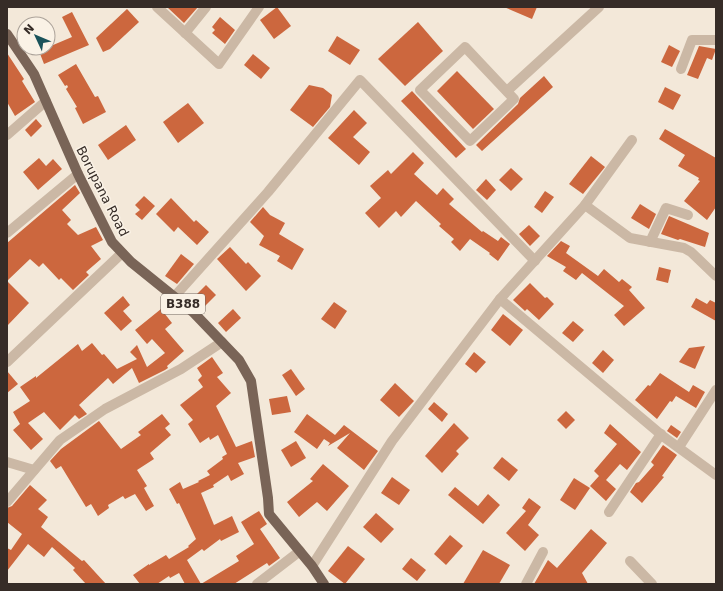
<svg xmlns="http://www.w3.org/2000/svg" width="723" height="591" viewBox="0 0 723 591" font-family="'DejaVu Sans',sans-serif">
  <rect width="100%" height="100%" fill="#f3e8d9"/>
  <g fill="#cc673e">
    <polygon points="167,7 198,7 184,23"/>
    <polygon points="277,7 291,26 274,39 260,20"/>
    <polygon points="504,7 537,7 532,19"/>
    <polygon points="127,9 139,22 110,49 103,52 96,38"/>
    <polygon points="72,12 89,45 44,64 39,51 72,37 62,17"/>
    <polygon points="220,17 235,30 225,44 212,33 215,30 212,27"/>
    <polygon points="418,22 443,51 405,86 378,59"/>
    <polygon points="337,36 360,50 350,65 328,51"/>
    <polygon points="669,45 680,51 672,67 661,62"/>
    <polygon points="699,46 716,49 712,60 707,58 698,79 687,75"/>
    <polygon points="7,53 24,79 22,81 35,102 15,116 7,102"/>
    <polygon points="253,54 270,68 261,79 244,65"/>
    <polygon points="76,64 95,97 98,96 106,112 83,124 75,108 77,107 66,89 68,87 67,85 65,86 58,75"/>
    <polygon points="457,71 494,109 473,129 437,91"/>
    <polygon points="544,76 553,87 482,151 476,145 518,104 520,98"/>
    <polygon points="309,85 323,88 332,95 330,107 313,127 290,110"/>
    <polygon points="665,87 681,95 673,110 658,102"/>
    <polygon points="412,91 466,149 456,158 401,101"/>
    <polygon points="188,103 204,123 178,143 163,122"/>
    <polygon points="354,110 367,123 353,137 370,152 359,165 328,138"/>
    <polygon points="36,119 42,126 31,137 25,130"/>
    <polygon points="126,125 136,140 108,160 98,145"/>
    <polygon points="665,129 716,158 716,207 707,220 684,201 700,181 698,180 699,178 678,166 685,155 659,139"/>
    <polygon points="413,152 424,163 414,174 437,195 443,188 454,199 449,204 482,232 483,231 498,241 501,237 510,244 498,261 489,254 490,253 470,239 460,251 451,242 454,239 439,226 441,224 416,201 401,217 396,211 379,228 365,213 381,198 370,186 388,170 391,174"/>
    <polygon points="591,156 605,167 583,194 569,184"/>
    <polygon points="39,158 46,166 53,159 62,169 38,190 23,172"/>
    <polygon points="511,168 523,179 511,191 499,180"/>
    <polygon points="486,179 496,190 487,200 476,190"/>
    <polygon points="75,185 80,193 62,210 71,220 67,224 78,235 96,227 103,240 91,246 101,259 86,272 89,275 73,290 61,278 59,280 43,263 39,267 30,259 7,281 29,303 7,326 7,243"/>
    <polygon points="545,191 554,197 542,213 534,207"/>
    <polygon points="144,196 155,206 142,220 135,214 140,210 135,205"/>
    <polygon points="171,198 194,222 196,220 209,232 197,245 178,227 174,232 156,214"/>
    <polygon points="640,204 656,214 649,229 631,218"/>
    <polygon points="263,207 270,215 285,223 279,234 304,249 292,270 277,261 280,256 259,245 264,236 250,222"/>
    <polygon points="669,216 709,233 705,247 680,239 678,240 661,234"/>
    <polygon points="529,225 540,236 530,246 519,234"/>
    <polygon points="561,241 570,246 566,253 598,276 604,269 619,282 622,279 632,287 629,290 645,308 624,326 614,315 624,306 582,273 576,280 563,271 566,267 547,256"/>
    <polygon points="230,247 246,264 248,262 261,276 246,291 217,259"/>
    <polygon points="181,254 194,264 177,284 165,276"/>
    <polygon points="659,267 671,270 668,283 656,280"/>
    <polygon points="530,283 545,298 547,297 554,304 539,320 527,309 525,311 513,300"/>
    <polygon points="206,285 216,295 202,309 192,299"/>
    <polygon points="123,296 130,305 123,311 132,321 121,331 104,313"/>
    <polygon points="696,298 707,304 710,300 716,303 716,321 691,307"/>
    <polygon points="334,302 347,311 335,329 321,319"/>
    <polygon points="161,309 172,323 165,329 184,351 167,366 168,368 165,370 139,383 132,368 113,384 108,378 79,405 87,414 79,419 75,415 60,430 44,412 28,423 43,439 31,450 13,430 20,424 13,412 30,401 20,387 36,376 36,378 78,344 82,351 92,343 102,355 104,354 117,369 137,359 130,352 137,345 147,367 165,353 152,339 147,344 135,330"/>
    <polygon points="233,309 241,318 226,332 218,323"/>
    <polygon points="503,314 523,330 510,346 491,330"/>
    <polygon points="573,321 584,330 573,342 562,333"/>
    <polygon points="705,346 695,369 679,362 689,348"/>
    <polygon points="603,350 614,360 603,373 592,363"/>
    <polygon points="474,352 486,362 476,373 465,364"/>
    <polygon points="212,357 223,373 217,377 231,393 216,406 236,447 252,441 255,457 238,463 244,474 231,481 228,475 213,485 214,487 201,493 214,525 232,516 239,532 221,541 220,539 204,551 202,549 187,560 201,584 239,561 236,556 254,544 241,522 259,511 267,524 260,529 280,558 269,566 267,563 234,584 185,584 179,573 170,578 169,576 157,584 140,584 133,575 149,564 149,565 166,555 169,559 189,547 188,546 196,539 179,503 177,504 169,489 180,482 183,489 199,482 198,481 210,475 207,471 223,459 222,457 227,454 218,435 210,440 209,437 200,443 188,424 193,420 180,405 203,387 198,380 202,376 197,368"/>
    <polygon points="291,369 305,389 296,396 282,375"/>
    <polygon points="7,371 18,384 7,393"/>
    <polygon points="660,373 689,392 693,385 705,392 696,408 676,396 672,402 670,401 657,419 635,400 648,385 650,386"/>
    <polygon points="395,383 414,401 399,417 380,400"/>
    <polygon points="287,396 291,412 272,415 269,399"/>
    <polygon points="434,402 448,414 442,422 428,409"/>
    <polygon points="566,411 575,420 566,429 557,420"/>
    <polygon points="162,414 170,424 165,428 171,435 150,453 154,459 137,470 147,486 144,488 154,506 146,511 135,494 125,499 123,496 108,505 109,508 98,516 91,504 86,507 61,466 56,469 50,461 61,449 99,421 121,449 141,435 138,432"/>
    <polygon points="307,414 335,435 344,425 378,451 364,470 337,448 350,433 328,446 330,443 324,439 317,449 294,432"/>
    <polygon points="454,423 469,438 456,451 459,454 442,473 425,456"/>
    <polygon points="610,424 641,452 627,470 620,464 606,480 616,489 606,501 590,486 599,476 594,471 617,444 604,433"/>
    <polygon points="671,425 681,432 677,438 667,431"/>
    <polygon points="296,441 306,458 291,467 281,450"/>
    <polygon points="663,445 677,455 662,476 664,477 642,503 630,492 636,483 639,482 654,465 651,462"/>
    <polygon points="502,457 518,470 509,481 493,468"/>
    <polygon points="323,464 349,486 327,511 317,502 299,517 287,502 313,481 310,479"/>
    <polygon points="392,477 410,490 399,505 381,493"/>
    <polygon points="574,478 590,488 575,510 560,500"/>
    <polygon points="30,485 47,500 38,509 48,517 41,527 82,561 84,560 106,584 86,584 73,570 75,568 52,547 44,557 28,544 7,571 7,548 11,550 22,534 7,522 7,508 12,506"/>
    <polygon points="455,487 478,506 488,494 500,505 483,524 448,495"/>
    <polygon points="529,498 541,507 528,525 539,535 525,551 506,533 526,511 522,508"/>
    <polygon points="376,513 394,529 381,543 363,527"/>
    <polygon points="591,529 607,543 582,573 588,584 534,584 548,560 557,568"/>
    <polygon points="450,535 463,546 446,565 434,554"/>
    <polygon points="348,546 365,559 345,584 328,571"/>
    <polygon points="483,550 510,565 499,584 463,584"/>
    <polygon points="411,558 426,570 417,581 402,569"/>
  </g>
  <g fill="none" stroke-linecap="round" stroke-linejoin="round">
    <g stroke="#cbb8a5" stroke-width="10">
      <polyline points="157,7 219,64 259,7"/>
      <polyline points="185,33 206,7"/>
      <polygon points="465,47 514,99 470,141 420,90"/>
      <polyline points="681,69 692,40 716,40"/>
      <polyline points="507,91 599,7"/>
      <polyline points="7,135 46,101"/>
      <polyline points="585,205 630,238 684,248 691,252 716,276"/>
      <polyline points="7,233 78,174"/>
      <polyline points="650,242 666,208 688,215"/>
      <polyline points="174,297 268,192 360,80 535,261"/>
      <polyline points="500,299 664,437 716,475"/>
      <polyline points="7,362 122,253"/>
      <polyline points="679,447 716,390"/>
      <polyline points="7,462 34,470"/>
      <polyline points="7,502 60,440 105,409 181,369 222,342"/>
      <polyline points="609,512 661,434"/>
      <polyline points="630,561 652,584"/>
      <polyline points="312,566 392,441 500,299 585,205 632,140"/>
      <polyline points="257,584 300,551"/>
      <polyline points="526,584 543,552"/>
    </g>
    <polyline stroke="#796457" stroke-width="10" points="7,34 34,74 78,174 112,242 131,262 193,312 239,360 251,381 268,498 269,514 312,566 324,584"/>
  </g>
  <g text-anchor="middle" stroke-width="3" stroke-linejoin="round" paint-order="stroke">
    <rect fill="#faf2e6" stroke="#716760" stroke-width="1" x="161" y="294" width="44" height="20" rx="3"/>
    <g font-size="12" font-weight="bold" fill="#362c27">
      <text x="183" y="308">B388</text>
    </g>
    <g font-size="13" fill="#362c27" stroke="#faf2e6">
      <text transform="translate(103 191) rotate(63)" y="5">Borupana Road</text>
    </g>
  </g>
  <rect width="723" height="591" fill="none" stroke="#362c27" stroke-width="16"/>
  <g transform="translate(36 36) rotate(314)"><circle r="19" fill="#faf2e6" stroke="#aca39a"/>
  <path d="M0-3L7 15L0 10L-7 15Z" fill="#1a535a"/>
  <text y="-6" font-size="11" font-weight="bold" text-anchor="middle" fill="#362c27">N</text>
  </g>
</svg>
